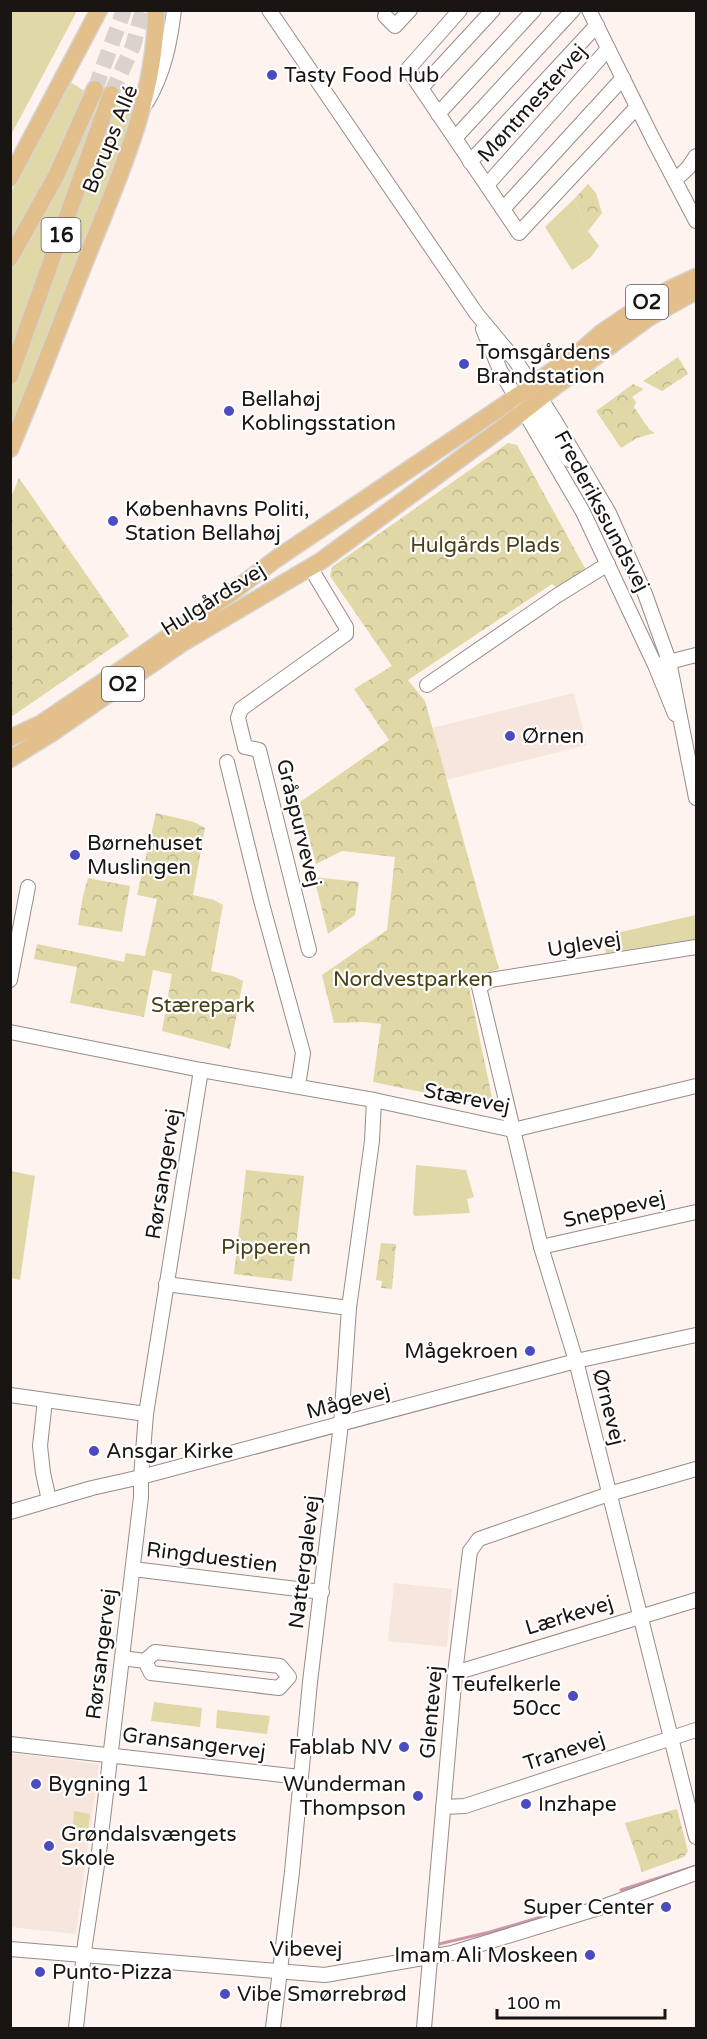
<svg xmlns="http://www.w3.org/2000/svg" width="707" height="2039" viewBox="0 0 707 2039" font-family="'Varela Round',sans-serif">
  <defs>
    <pattern id="forest-crowns" width="20" height="18" patternUnits="userSpaceOnUse" patternTransform="scale(1.5)"><rect width="20" height="18" fill="#e1d8a8"/><path d="M2 6a3 3 0 1 1 6 0M12 15a3 3 0 1 1 6 0" fill="none" stroke="#c0b890"/></pattern>
  </defs>
  <rect width="100%" height="100%" fill="#fef3ee"/>
  <g fill="#f7e6dd">
    <polygon points="574,693 587,745 446,780 432,728"/>
    <polygon points="394,1583 452,1589 447,1647 388,1641"/>
    <polygon points="11,1753 99,1764 76,1934 11,1927"/>
  </g>
  <g fill="#e1d8a8">
    <polygon points="11,10 77,11 11,135 10,11"/>
    <polygon points="70,82 83,90 136,106 113,176 11,433 11,192"/>
    <polygon points="574,199 588,231 599,246 590,258 572,270 545,227"/>
    <polygon points="696,915 696,939 606,953 603,936"/>
    <polygon points="416,1165 466,1170 474,1197 467,1199 470,1213 415,1216 413,1214"/>
    <polygon points="11,1171 35,1176 20,1280 11,1278"/>
    <polygon points="154,1702 202,1708 200,1727 151,1721"/>
    <polygon points="217,1710 270,1716 267,1734 216,1728"/>
    <polygon points="74,1811 90,1814 87,1838 72,1837"/>
  </g>
  <g fill="url(#forest-crowns)">
    <polygon points="588,184 596,193 602,213 588,231 574,199"/>
    <polygon points="678,357 688,374 662,391 643,381"/>
    <polygon points="633,384 644,389 632,397 636,402 634,407 649,429 655,433 637,438 621,448 596,411"/>
    <polygon points="508,443 517,445 586,570 558,589 552,584 408,680 425,701 499,969 467,978 494,1107 373,1082 381,1024 364,1022 334,1023 322,975 387,930 395,857 342,851 316,864 300,802 389,740 354,689 392,666 330,576 332,567"/>
    <polygon points="19,478 129,636 11,717 10,500"/>
    <polygon points="156,813 194,822 205,828 193,895 214,900 223,905 211,971 233,976 243,981 230,1049 162,1031 172,974 153,970 144,1017 70,1003 77,967 34,959 37,944 124,962 126,953 145,956 157,899 137,895"/>
    <polygon points="314,877 359,882 355,915 328,934"/>
    <polygon points="88,878 130,886 122,932 78,925 83,896"/>
    <polygon points="246,1170 304,1176 292,1281 234,1274"/>
    <polygon points="381,1243 396,1244 392,1289 381,1288 382,1281 376,1280"/>
    <polygon points="677,1809 688,1851 684,1857 642,1872 625,1823"/>
  </g>
  <g fill="none" stroke-linecap="round" stroke-linejoin="round">
    <g stroke="#cd97ab" stroke-width="3">
      <polyline points="621,1890 696,1866"/>
      <polyline points="439,1944 490,1932 541,1917"/>
    </g>
    <g stroke="#dcd2cd" stroke-width="16" stroke-dasharray="16 8" stroke-linecap="butt">
      <polyline points="95,89 124,10"/>
      <polyline points="111,94 133,46 143,10"/>
    </g>
    <defs>
      <g id="minor">
        <polyline points="269,10 476,313 515,360 532,385 555,421 609,513 645,594 669,661 696,798"/>
        <polyline points="460,10 408,69 519,233 637,107"/>
        <polyline points="589,10 653,139 696,221"/>
        <polyline points="385,16 395,26 410,10"/>
        <polyline points="421,88 493,10"/>
        <path d="M147,102C164,73 170,43 174,10"/>
        <polyline points="438,114 534,10"/>
        <polyline points="455,138 573,10"/>
        <polyline points="470,162 597,25"/>
        <polyline points="676,179 688,168 696,156"/>
        <polyline points="487,185 608,49"/>
        <polyline points="503,209 623,78"/>
        <polyline points="483,329 500,370 583,512 655,665 675,714"/>
        <polyline points="526,400 535,407 569,460"/>
        <polyline points="661,664 696,655"/>
        <polyline points="427,685 558,595 608,564"/>
        <polyline points="227,762 262,904 303,1053 298,1086"/>
        <polyline points="696,947 490,980 479,987 541,1247 576,1361 696,1837"/>
        <polyline points="309,950 259,750 245,747 238,718 241,709 346,634 346,627 310,567"/>
        <polyline points="10,980 28,887"/>
        <polyline points="10,1032 201,1070 374,1100 513,1130 696,1086"/>
        <polyline points="541,1247 696,1212"/>
        <polyline points="166,1284 349,1308"/>
        <polyline points="10,1395 146,1414"/>
        <polyline points="45,1400 40,1446 43,1473 49,1500"/>
        <polyline points="10,1512 92,1488 141,1477 576,1361 696,1335"/>
        <polyline points="133,1569 322,1592"/>
        <polyline points="122,1658 145,1661 151,1673 279,1688 289,1677 280,1666 155,1652 145,1661"/>
        <polyline points="455,1673 696,1600"/>
        <polyline points="10,1744 300,1777"/>
        <polyline points="443,1807 465,1806 696,1730"/>
        <polyline points="10,1949 325,1975 452,1953 602,1907 696,1873"/>
        <polyline points="76,2028 85,1944 99,1852 141,1497 141,1477 146,1414 201,1070"/>
        <polyline points="273,2028 292,1872 310,1682 341,1424 349,1308 372,1141 374,1100"/>
        <polyline points="424,2028 455,1673 470,1551 479,1539 609,1494 696,1469"/>
      </g>
      <g id="major">
        <polyline points="10,178 99,10"/>
        <polyline points="10,258 56,176 95,89"/>
        <polyline points="10,376 111,94"/>
        <path d="M10,449C37,386 61,322 86,259C118,179 156,98 156,10"/>
        <polyline points="10,738 42,723 125,667 227,596 276,559 500,408 583,349 601,333 641,306 672,288 696,277"/>
        <polyline points="10,759 52,733 184,642 321,561 506,425 557,385 648,318 696,291"/>
      </g>
    </defs>
    <use href="#minor" stroke="#968d88" stroke-width="16"/>
    <use href="#major" stroke="#d5d5d5" stroke-width="19"/>
    <use href="#minor" stroke="#fff" stroke-width="14"/>
    <use href="#major" stroke="#e3bf8c" stroke-width="16"/>
  </g>
  <g fill="#4b4cc2" stroke="#fff" stroke-width="2">
    <circle cx="272" cy="75" r="6"/>
    <circle cx="464" cy="364" r="6"/>
    <circle cx="229" cy="411" r="6"/>
    <circle cx="113" cy="521" r="6"/>
    <circle cx="510" cy="736" r="6"/>
    <circle cx="75" cy="855" r="6"/>
    <circle cx="530" cy="1351" r="6"/>
    <circle cx="94" cy="1451" r="6"/>
    <circle cx="573" cy="1696" r="6"/>
    <circle cx="404" cy="1747" r="6"/>
    <circle cx="36" cy="1784" r="6"/>
    <circle cx="418" cy="1796" r="6"/>
    <circle cx="526" cy="1804" r="6"/>
    <circle cx="49" cy="1846" r="6"/>
    <circle cx="666" cy="1907" r="6"/>
    <circle cx="590" cy="1955" r="6"/>
    <circle cx="40" cy="1972" r="6"/>
    <circle cx="225" cy="1994" r="6"/>
  </g>
  <g text-anchor="middle" stroke-width="4.5" stroke-linejoin="round" paint-order="stroke">
    <g fill="#fff" stroke="#5d5b5a" stroke-width="1.5">
      <rect x="41.5" y="218" width="39" height="34" rx="4.5"/>
      <rect x="626" y="285" width="42" height="34" rx="4.5"/>
      <rect x="102" y="667" width="42" height="34" rx="4.5"/>
    </g>
    <g font-size="20" font-weight="bold" fill="#181513">
      <text x="61" y="242">16</text>
      <text x="647" y="309">O2</text>
      <text x="123" y="691">O2</text>
    </g>
    <g font-size="21" fill="#181513" stroke="#fff" text-anchor="start">
      <text x="284" y="82">Tasty Food Hub</text>
      <text x="476" y="359">Tomsgårdens<tspan x="476" dy="24">Brandstation</tspan></text>
      <text x="241" y="406">Bellahøj<tspan x="241" dy="24">Koblingsstation</tspan></text>
      <text x="125" y="516">Københavns Politi,<tspan x="125" dy="24">Station Bellahøj</tspan></text>
      <text x="522" y="743">Ørnen</text>
      <text x="87" y="850">Børnehuset<tspan x="87" dy="24">Muslingen</tspan></text>
      <text x="518" y="1358" text-anchor="end">Mågekroen</text>
      <text x="106" y="1458">Ansgar Kirke</text>
      <text x="561" y="1691" text-anchor="end">Teufelkerle<tspan x="561" dy="24">50cc</tspan></text>
      <text x="392" y="1754" text-anchor="end">Fablab NV</text>
      <text x="48" y="1791">Bygning 1</text>
      <text x="406" y="1791" text-anchor="end">Wunderman<tspan x="406" dy="24">Thompson</tspan></text>
      <text x="538" y="1811">Inzhape</text>
      <text x="61" y="1841">Grøndalsvængets<tspan x="61" dy="24">Skole</tspan></text>
      <text x="654" y="1914" text-anchor="end">Super Center</text>
      <text x="578" y="1962" text-anchor="end">Imam Ali Moskeen</text>
      <text x="52" y="1979">Punto-Pizza</text>
      <text x="237" y="2001">Vibe Smørrebrød</text>
    </g>
    <g font-size="21" fill="#181513" stroke="#fff">
      <text transform="translate(532 103) rotate(-48)" y="7">Møntmestervej</text>
      <text transform="translate(110 139) rotate(-68)" y="7">Borups Allé</text>
      <text transform="translate(602 511) rotate(62)" y="7">Frederikssundsvej</text>
      <text transform="translate(213 599) rotate(-32)" y="7">Hulgårdsvej</text>
      <text transform="translate(299 823) rotate(76)" y="7">Gråspurvevej</text>
      <text transform="translate(584 944) rotate(-9)" y="7">Uglevej</text>
      <text transform="translate(467 1098) rotate(11)" y="7">Stærevej</text>
      <text transform="translate(163 1174) rotate(-81)" y="7">Rørsangervej</text>
      <text transform="translate(614 1209) rotate(-13)" y="7">Sneppevej</text>
      <text transform="translate(348 1401) rotate(-15)" y="7">Mågevej</text>
      <text transform="translate(609 1407) rotate(76)" y="7">Ørnevej</text>
      <text transform="translate(212 1557) rotate(7)" y="7">Ringduestien</text>
      <text transform="translate(304 1562) rotate(-83)" y="7">Nattergalevej</text>
      <text transform="translate(569 1615) rotate(-17)" y="7">Lærkevej</text>
      <text transform="translate(101 1654) rotate(-83)" y="7">Rørsangervej</text>
      <text transform="translate(431 1712) rotate(-85)" y="7">Glentevej</text>
      <text transform="translate(194 1743) rotate(7)" y="7">Gransangervej</text>
      <text transform="translate(564 1751) rotate(-18)" y="7">Tranevej</text>
      <text x="306" y="1956">Vibevej</text>
    </g>
    <g font-size="21" fill="#474017" stroke="#fff">
      <text x="485" y="552">Hulgårds Plads</text>
      <text x="413" y="986">Nordvestparken</text>
      <text x="203" y="1012">Stærepark</text>
      <text x="266" y="1254">Pipperen</text>
    </g>
  </g>
  <rect width="707" height="2039" fill="none" stroke="#181513" stroke-width="24"/>
  <path d="M497 2009v9h168v-9" fill="none" stroke="#181513" stroke-width="3"/>
  <text x="506" y="2009" font-size="18" fill="#181513" stroke="#ffffff" stroke-width="4.5" paint-order="stroke">100 m</text>
</svg>
